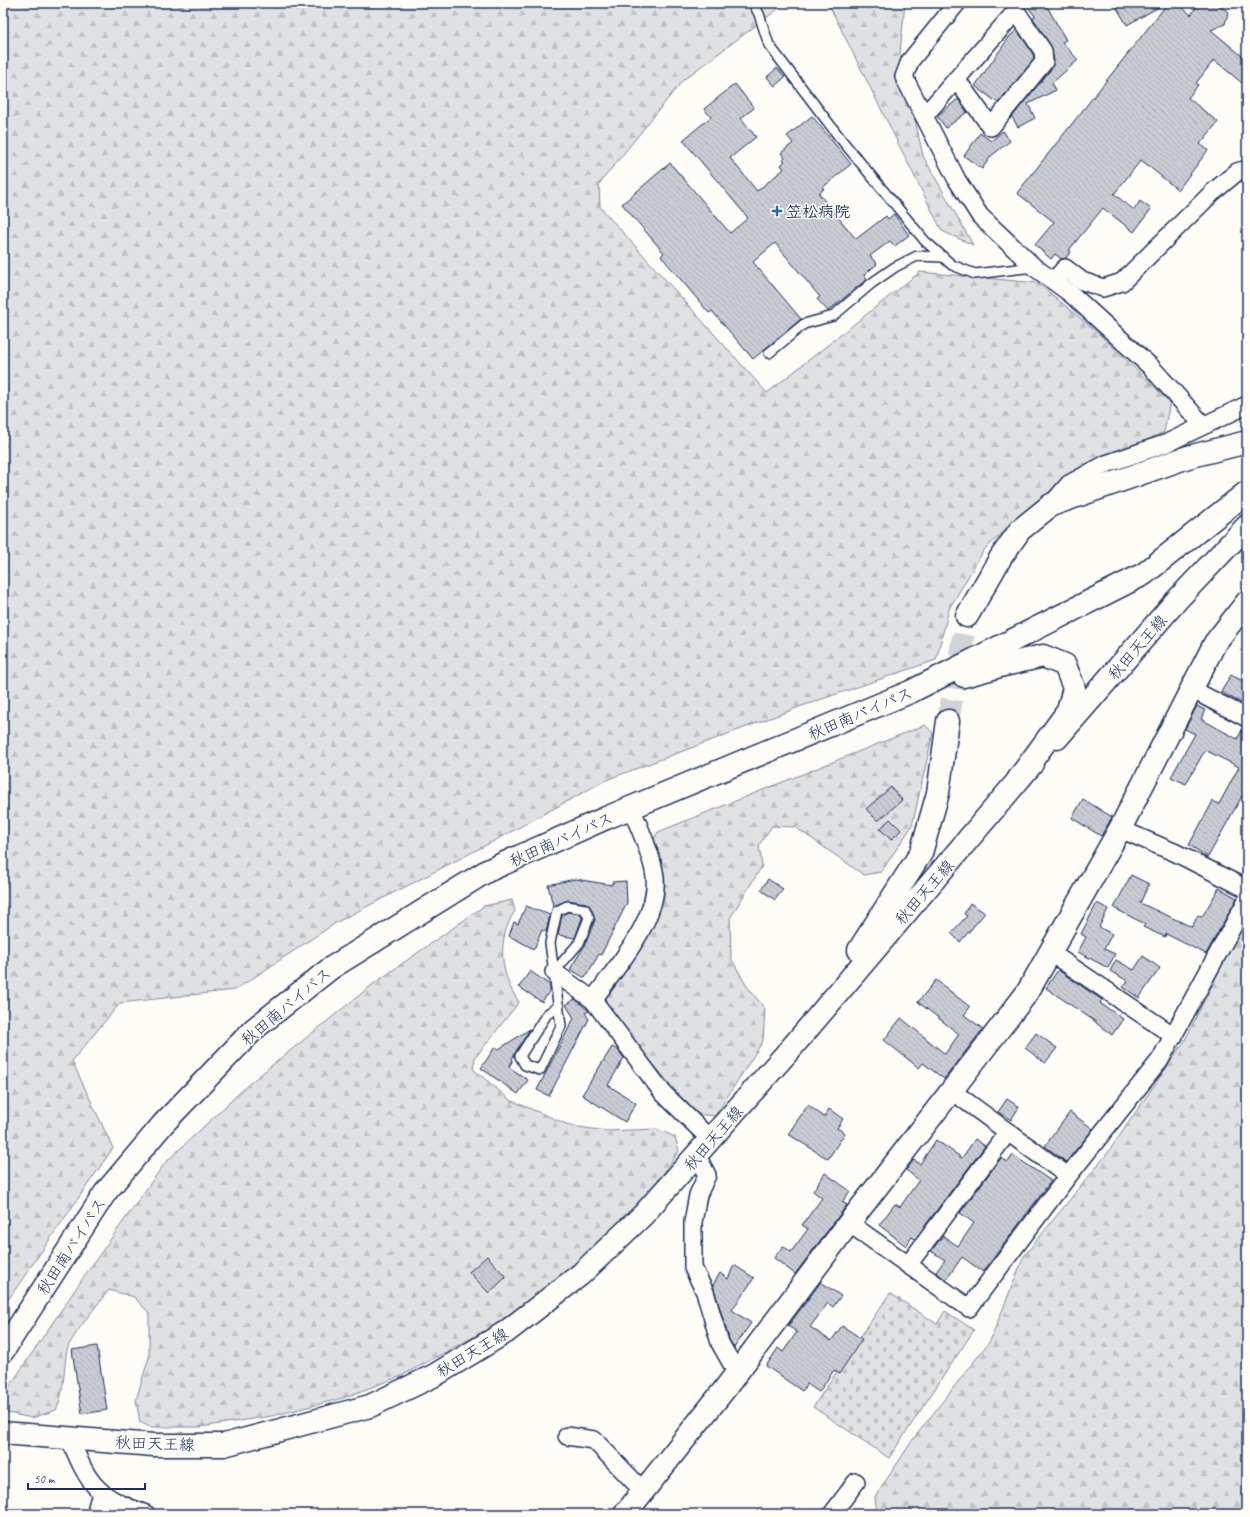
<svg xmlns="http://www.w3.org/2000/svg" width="1250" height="1517" viewBox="0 0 1250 1517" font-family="Caveat,'Klee One',sans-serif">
  <defs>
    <pattern id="forest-firs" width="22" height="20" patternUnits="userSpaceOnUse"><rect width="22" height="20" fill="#e0e1e3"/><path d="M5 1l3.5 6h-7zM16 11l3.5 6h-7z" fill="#c0c1c5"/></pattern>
    <pattern id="cemetery-stones" width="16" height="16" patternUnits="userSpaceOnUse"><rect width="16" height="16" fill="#e0e1e3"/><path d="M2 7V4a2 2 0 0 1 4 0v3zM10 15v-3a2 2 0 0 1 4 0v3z" fill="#c0c1c5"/></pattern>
    <pattern id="building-back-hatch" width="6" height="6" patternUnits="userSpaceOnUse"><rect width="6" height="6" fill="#c9ccd3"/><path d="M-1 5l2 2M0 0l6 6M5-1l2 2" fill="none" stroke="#acb0b8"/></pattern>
  </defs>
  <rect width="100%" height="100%" fill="#fdfcf7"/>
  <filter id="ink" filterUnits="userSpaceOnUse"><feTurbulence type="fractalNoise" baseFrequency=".025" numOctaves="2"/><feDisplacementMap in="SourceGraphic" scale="8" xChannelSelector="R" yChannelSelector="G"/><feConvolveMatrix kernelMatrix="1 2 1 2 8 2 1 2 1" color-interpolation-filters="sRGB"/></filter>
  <g filter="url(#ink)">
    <g fill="url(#forest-firs)" stroke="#7e88a0">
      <polygon points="3,3 786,3 683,80 599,184 600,207 767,393 920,272 1038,283 1098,333 1170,402 1164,432 1065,479 1033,505 984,550 949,609 936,660 802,706 606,780 494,841 337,922 235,990 120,1003 72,1061 113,1148 3,1307"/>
      <polygon points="828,3 905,3 900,52 923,156 973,245 942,231"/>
      <polygon points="925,725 933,733 912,826 881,872 864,875 795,827 772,826 759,845 762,866 730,918 731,958 746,985 765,1009 763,1041 715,1116 695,1114 607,1009 605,993 652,923 664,901 664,873 654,838 658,832"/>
      <path d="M512,900L515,911C496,939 500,976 519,1002L475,1058L473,1069L510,1100L571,1126L607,1131L657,1129L675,1137L679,1151L640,1208L573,1269L492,1327L401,1376L343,1398L272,1416L200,1427H150L140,1422L136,1400L149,1357V1313L134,1297L109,1290C100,1301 70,1338 67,1350C63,1371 65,1391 56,1410L32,1418L3,1412V1396L83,1278L165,1163L250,1083L372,985L484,906Z"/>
      <polygon points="1247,914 1247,1514 877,1514 875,1497 914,1438 990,1341 1024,1256 1107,1154 1184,1042"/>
    </g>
    <polygon fill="url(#cemetery-stones)" stroke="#7e88a0" points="890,1293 937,1324 945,1311 974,1330 889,1458 813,1407"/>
    <g fill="url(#building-back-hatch)" stroke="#1b2f5e">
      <polygon points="1025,3 1045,3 1066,40 1062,42 1078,60 1052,83 1056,90 1028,104 1035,118 1018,127 1012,117 1052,68 1054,61 1051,46 1033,18 1035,16"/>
      <polygon points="1114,3 1166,3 1127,25"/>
      <polygon points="1168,3 1177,3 1191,15 1199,3 1213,3 1226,10 1228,13 1225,24 1211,30 1247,60 1247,87 1214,60 1196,83 1198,85 1188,98 1218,122 1200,144 1208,150 1178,190 1141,160 1114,194 1134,210 1140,201 1151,209 1134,232 1103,208 1069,250 1071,251 1066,258 1061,259 1055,254 1051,259 1035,245 1054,222 1017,193"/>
      <polygon points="1017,30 1033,54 1034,59 998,103 975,86 1010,36"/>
      <polygon points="777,68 785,77 775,86 767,77"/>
      <polygon points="735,84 754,108 741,118 756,137 730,158 757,191 784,169 781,165 785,161 783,160 785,158 781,153 793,143 787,136 812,116 851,164 822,188 824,189 819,193 823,199 856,239 886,216 888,219 894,214 909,235 895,246 890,241 870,256 877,264 864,275 867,279 828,311 817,299 820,297 775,243 753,262 801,319 753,359 712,311 709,313 661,256 664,253 622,204 670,163 730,233 748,218 683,140 711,117 704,109"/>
      <polygon points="958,99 967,112 946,128 937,116"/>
      <polygon points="1003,131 1010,141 991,156 982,169 964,156 980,133 991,141"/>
      <polygon points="1231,675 1247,683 1247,706 1221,692"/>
      <polygon points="1197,706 1205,710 1201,719 1237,739 1244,727 1247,728 1247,787 1208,857 1189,845 1213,801 1219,804 1239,767 1205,750 1186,784 1171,777 1195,734 1185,729"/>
      <polygon points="891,787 902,800 878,821 866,809"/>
      <polygon points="1083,799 1112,817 1101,836 1072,818"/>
      <polygon points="890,819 901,830 891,840 880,829"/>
      <polygon points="1131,875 1149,884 1140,903 1192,927 1198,915 1202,917 1219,888 1237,898 1206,954 1166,934 1165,937 1143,927 1145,924 1114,908"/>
      <polygon points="575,879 612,885 612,882 626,881 627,903 601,955 599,954 585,978 570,969 585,945 595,920 594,916 590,906 586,903 568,900 553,906 548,885"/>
      <polygon points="768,879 783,889 775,900 761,890"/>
      <polygon points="970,903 985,913 960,942 951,933 967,916 964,914"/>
      <polygon points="1097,903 1108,909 1099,927 1112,934 1104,949 1115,954 1108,968 1078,952 1086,937 1081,934"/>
      <polygon points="526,906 550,915 546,932 542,930 534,949 509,936 514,922 518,924"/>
      <polygon points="568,912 581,914 582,918 575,938 558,935 562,915"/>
      <polygon points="1143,956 1160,968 1139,998 1123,987 1128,981 1110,971 1116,960 1134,970"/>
      <polygon points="1058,970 1102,1000 1100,1003 1123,1019 1112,1035 1096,1023 1096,1022 1046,988"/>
      <polygon points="530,971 550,985 550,990 542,1002 519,987"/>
      <polygon points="936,980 970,1007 964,1015 983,1029 944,1079 923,1063 919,1068 884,1040 901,1018 945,1054 959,1034 918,1002"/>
      <polygon points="575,999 589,1011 585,1013 589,1019 549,1096 537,1090 574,1018 566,1005"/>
      <polygon points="530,1029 515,1053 512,1059 513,1060 509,1067 528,1080 518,1094 481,1068 495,1047 499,1049"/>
      <polygon points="1036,1033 1057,1048 1045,1063 1025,1048"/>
      <polygon points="612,1047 618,1050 624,1058 608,1085 636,1103 625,1122 582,1095"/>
      <polygon points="1007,1099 1019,1107 1011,1120 998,1112"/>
      <polygon points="808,1105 824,1117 829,1109 843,1119 837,1128 845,1133 828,1159 788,1134"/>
      <polygon points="1070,1112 1093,1129 1066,1162 1045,1146"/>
      <polygon points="975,1139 985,1146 915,1239 912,1237 906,1246 879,1225 895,1204 900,1207 919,1180 906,1170 914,1160 920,1164 936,1140 962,1158"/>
      <polygon points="1013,1155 1051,1181 983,1272 962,1257 946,1280 936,1272 945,1260 931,1251 943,1236 958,1246 974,1223 960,1213 1001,1158 1008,1162"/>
      <polygon points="825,1173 850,1191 842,1202 847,1205 795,1274 774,1258 783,1246 791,1252 808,1229 802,1225 822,1198 813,1191"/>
      <polygon points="487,1256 506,1277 489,1293 469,1272"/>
      <polygon points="734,1265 754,1278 732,1310 751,1323 734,1348 729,1339 713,1285 720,1273 728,1279"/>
      <polygon points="821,1282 841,1296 833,1307 828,1303 810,1327 831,1341 842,1326 862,1339 839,1374 834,1370 819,1392 807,1384 802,1391 766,1366 778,1348 783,1352 797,1332 788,1326"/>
      <polygon points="97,1346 107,1410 82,1414 72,1350"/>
    </g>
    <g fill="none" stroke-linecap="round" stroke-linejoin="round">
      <polyline stroke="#d0d3d8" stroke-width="22" stroke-dasharray="22 11" stroke-linecap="butt" points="948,721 967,616"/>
      <defs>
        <g id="lane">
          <polyline points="753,3 759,14 769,45 840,138 925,241 952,265 975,274 1034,267"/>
          <polyline points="769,353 804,324 833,316 872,283 895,267 917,256 943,257"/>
          <polyline points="554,972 579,943 589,918 585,909 567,906 557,911 550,943 561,1026 540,1070 525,1065 520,1056 547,1014 559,1006"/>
        </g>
        <g id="street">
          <polyline points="957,3 910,61 904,77 957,180 980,216 1034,267 1070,293 1151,367 1203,425"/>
          <polyline points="925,115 1016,11 1043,51 1044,62 991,127 956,79"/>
          <polyline points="1054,281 1065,268 1082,281 1103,288 1122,282 1213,192 1237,172 1247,169"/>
          <polyline points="1051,505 1069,484 1106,464 1167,443 1247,405"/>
          <polyline points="1191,689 1247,718"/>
          <polyline points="1120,829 1176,853 1247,889"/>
          <polyline points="1051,953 1174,1036"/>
          <polyline points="554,972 593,1000 663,1093 711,1140"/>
          <path d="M593,1000C616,967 659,920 655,877C653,859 639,826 631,808"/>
          <polyline points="952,1091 1068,1176"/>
          <polyline points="697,1156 707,1175 698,1195 693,1222 693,1268 705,1292 720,1343 737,1373"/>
          <polyline points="849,1223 969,1308 1068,1176 1160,1060 1247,900"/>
          <polyline points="908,1265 1008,1132"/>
          <polyline points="567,1436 594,1440 643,1491"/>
          <path d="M70,1439C89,1486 97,1497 146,1514"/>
          <polyline points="97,1514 97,1507 101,1493"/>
          <polyline points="832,1514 856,1482"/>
        </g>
        <polyline id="secondary" points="625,1514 724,1390 849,1223 1027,993 1120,829 1215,643 1247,602"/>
        <g id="primary">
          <polyline points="967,616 1001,557 1020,530 1051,505 1188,457 1247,442"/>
          <polyline points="1057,738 1176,601 1247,526"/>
          <polyline points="859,950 921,853 938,793 948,721"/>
          <polyline points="3,1433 154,1445 224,1445 370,1406 435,1375 506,1332 581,1274 643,1215 793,1046 1032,764"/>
        </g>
        <g id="highway">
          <polyline points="964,676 1004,665 1043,656 1065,665 1074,688 1068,711 1019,778"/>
          <polyline points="3,1351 105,1193 163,1124 254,1029 331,968 487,871 606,818 910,692 1144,574 1247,492"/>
        </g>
      </defs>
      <use href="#lane" stroke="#1b2f5e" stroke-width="12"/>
      <use href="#street" stroke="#1b2f5e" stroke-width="20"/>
      <use href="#secondary" stroke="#1b2f5e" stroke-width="25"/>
      <use href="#primary" stroke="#1b2f5e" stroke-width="25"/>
      <use href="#highway" stroke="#1b2f5e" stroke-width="25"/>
      <use href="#lane" stroke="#fdfcf7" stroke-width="9"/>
      <use href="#street" stroke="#fdfcf7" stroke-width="17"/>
      <use href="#secondary" stroke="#fdfcf7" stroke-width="22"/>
      <use href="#primary" stroke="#fdfcf7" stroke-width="22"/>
      <use href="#highway" stroke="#fdfcf7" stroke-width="22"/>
    </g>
  </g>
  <path fill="#1f6fb2" stroke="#fdfcf7" stroke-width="1.5" d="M775 205h4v4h4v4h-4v4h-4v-4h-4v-4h4z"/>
  <g text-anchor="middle" stroke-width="3" stroke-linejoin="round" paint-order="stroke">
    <g font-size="16" font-weight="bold" fill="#1b2f5e" stroke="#fdfcf7" text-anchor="start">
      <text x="786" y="217">笠松病院</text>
    </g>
    <g font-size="16" fill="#1b2f5e" stroke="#fdfcf7">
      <text transform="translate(1137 647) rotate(-49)" y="6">秋田天王線</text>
      <text transform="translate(860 713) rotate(-23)" y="6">秋田南バイパス</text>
      <text transform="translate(561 839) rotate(-24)" y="6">秋田南バイパス</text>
      <text transform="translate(924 892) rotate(-49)" y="6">秋田天王線</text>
      <text transform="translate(286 1006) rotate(-40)" y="6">秋田南バイパス</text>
      <text transform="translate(713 1138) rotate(-49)" y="6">秋田天王線</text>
      <text transform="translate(71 1246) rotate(-57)" y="6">秋田南バイパス</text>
      <text transform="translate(472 1352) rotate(-31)" y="6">秋田天王線</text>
      <text transform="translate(155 1443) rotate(2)" y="6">秋田天王線</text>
    </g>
  </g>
  <rect width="1250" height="1517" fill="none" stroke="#fdfcf7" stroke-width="16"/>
  <rect x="8" y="8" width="1234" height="1501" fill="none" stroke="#1b2f5e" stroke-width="1.5" filter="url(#ink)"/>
  <path d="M28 1483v6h117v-6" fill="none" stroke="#1b2f5e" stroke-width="2"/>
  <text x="34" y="1483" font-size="12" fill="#1b2f5e" stroke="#fdfcf7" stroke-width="3" paint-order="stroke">50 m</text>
</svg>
